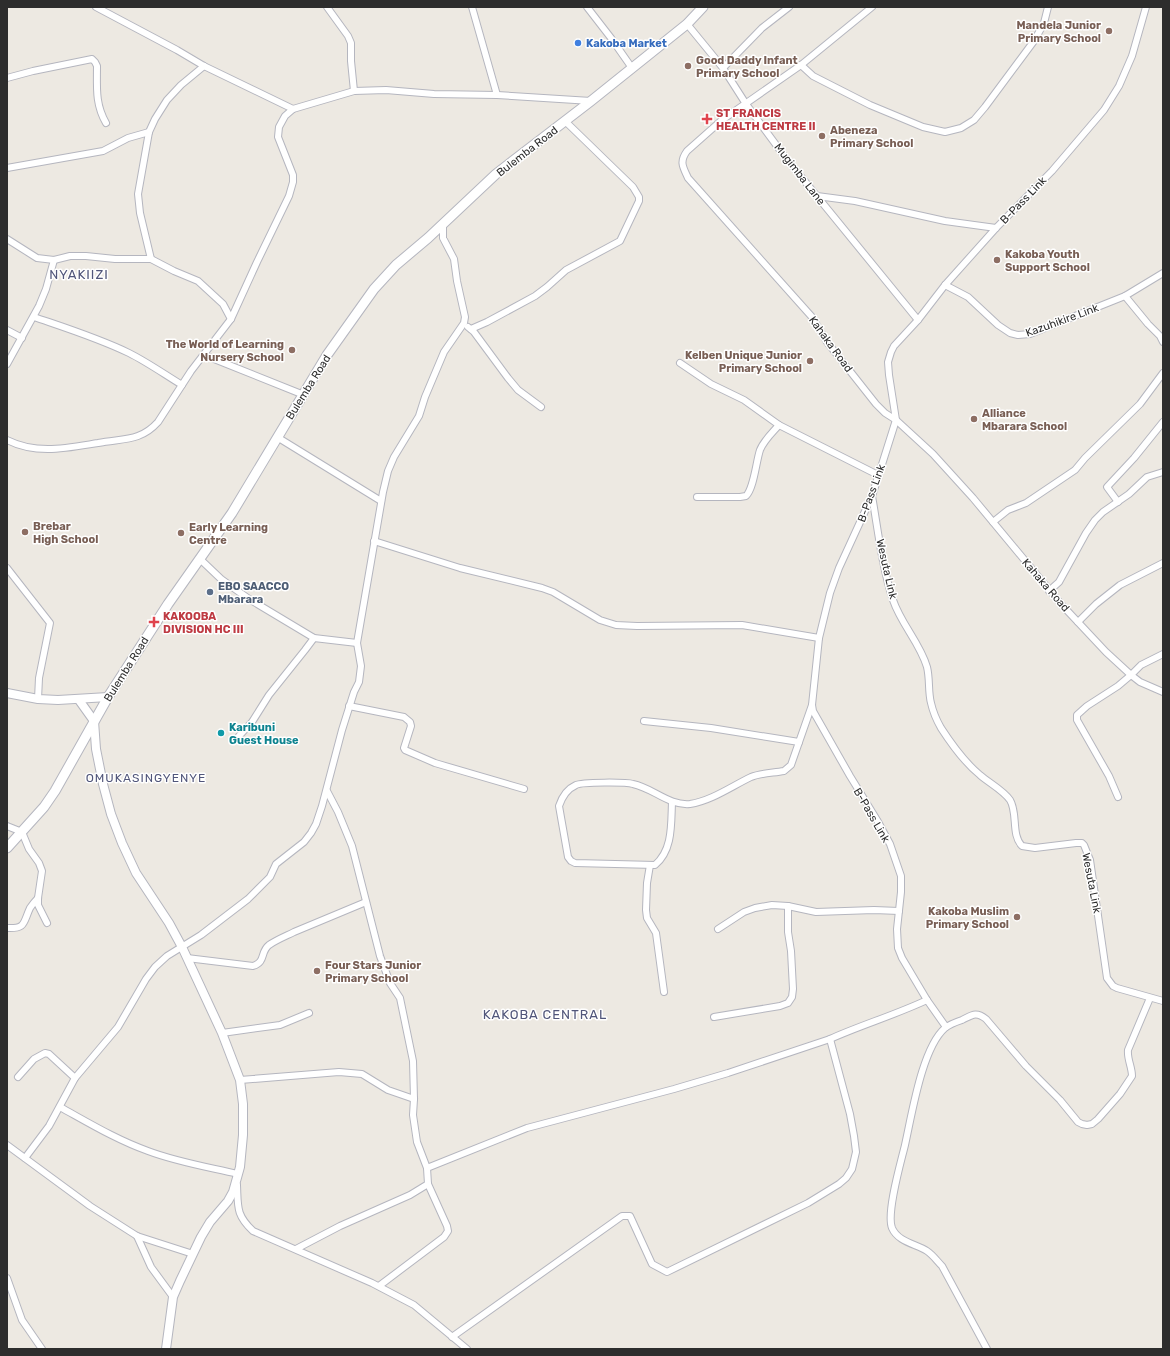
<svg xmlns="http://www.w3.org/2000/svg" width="1170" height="1356" viewBox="0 0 1170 1356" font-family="Rubik,sans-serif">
  <rect width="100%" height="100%" fill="#ede9e2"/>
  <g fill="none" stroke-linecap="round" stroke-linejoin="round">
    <defs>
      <g id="minor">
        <polyline points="96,7 177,50 204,66 293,109"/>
        <polyline points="327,7 348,36 351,43 351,61 354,91"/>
        <polyline points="472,7 497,95"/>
        <polyline points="587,7 611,38 632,68"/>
        <path d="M872,7L801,65L722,120L687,151C679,162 683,167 688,178L812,317L827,342L876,404L885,413L896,420L933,454L973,498L1061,604L1106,652L1131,675L1140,682L1163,692"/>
        <polyline points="687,24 723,68 746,104 785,157 918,320"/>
        <polyline points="801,65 813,76 870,105 923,127 945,132 961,128 974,120 985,107 1034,41 1044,23 1048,7"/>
        <polyline points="723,68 762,28 789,7"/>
        <path d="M7,78L33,71L92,59L95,62L97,66C97,87 95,104 106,123"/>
        <polyline points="7,168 103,151 128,138 149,132"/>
        <polyline points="817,196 855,201 945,221 996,228"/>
        <polyline points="7,239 37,258 54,260 70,256 86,256 115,259 151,259 174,271 198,281 223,304 231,319"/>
        <polyline points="151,259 140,213 138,194 149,132 155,119 167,100 181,85 204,66"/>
        <polyline points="945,285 968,297 998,325 1010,333 1018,335 1030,334 1125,296 1163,273"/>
        <polyline points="1125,296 1148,324 1160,336 1163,342"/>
        <path d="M34,317C66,328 98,338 129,353C147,362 164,374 182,385"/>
        <polyline points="468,327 474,332 508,378 518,390 541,407"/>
        <polyline points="471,329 487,322 535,296 547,287 566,270 620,241 639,201 639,197 633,187 565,121"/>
        <polyline points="7,330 22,338"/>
        <polyline points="204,355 304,395"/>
        <polyline points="680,363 711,384 744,400 779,425 878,475"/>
        <polyline points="7,364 39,306 46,289 54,260"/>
        <polyline points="277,437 381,501"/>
        <path d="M7,440C37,455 67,448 98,443C123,438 140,442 158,422L191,371L231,319L257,262L289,196L293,182V175L278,137L279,127L285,116L293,109L354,91L386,90L434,94L497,95L591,101"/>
        <path d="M872,496C878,530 882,567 893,600C901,624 920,643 927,667C930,679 928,692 931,703C933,712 937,721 941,728C952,745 964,762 980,775C989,783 1003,790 1010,800C1018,813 1011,835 1022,846L1035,848L1076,843H1082L1084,845L1090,860L1107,978L1113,986L1117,988L1163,1001"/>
        <path d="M697,497H740L746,496C754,488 756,462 760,450C764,440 772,433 779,425"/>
        <polyline points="1118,502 1107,487 1134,458 1163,422"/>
        <polyline points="993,522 1008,510 1026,503 1075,470 1085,458 1140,404 1163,373"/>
        <polyline points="374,541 460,568 542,588 553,592 600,620 616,625 637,626 742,625 819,638"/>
        <polyline points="200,559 221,579 249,599 314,638 357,643"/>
        <polyline points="7,568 50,623 39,678 38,699"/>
        <polyline points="1049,591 1059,582 1086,533 1095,520 1103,512 1129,494 1147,477 1163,472"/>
        <polyline points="1078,622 1096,604 1120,585 1163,563"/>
        <polyline points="349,706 404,717 410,722 411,726 404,748 405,750 435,763 524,789"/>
        <polyline points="644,721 711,728 799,742"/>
        <polyline points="239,736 252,722 269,695 305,650 314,638"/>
        <polyline points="327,791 338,812 352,846 380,956 390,983 400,998 413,1061 414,1099 413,1115 417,1142 427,1168"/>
        <polyline points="1118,797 1109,776 1077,720 1077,715 1087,706 1118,686 1131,675 1141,665 1163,654"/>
        <path d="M672,802C671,824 673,850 655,865L575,863L571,861L568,857L559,806C562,797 567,789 576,785C582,782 626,782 633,784C653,788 669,806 690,804C711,801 732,786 751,777C761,773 773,773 784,771L791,765L812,705"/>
        <polyline points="7,826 22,832 29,849 39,863 42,871 38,898 38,905 47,923"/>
        <polyline points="650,865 647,883 646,910 647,918 656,933 664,992"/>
        <path d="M7,928C26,929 23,923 30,908C32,905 35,901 38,898"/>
        <polyline points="718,929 744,912 755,908 772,905 788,906 816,912 874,910 899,911"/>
        <path d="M187,958L253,966C266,962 260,952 269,945C276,940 286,936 294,932C318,922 342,912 366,902"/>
        <polyline points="714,1017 780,1006 788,1003 792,997 793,989 791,951 788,932 788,906"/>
        <polyline points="946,1027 927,1000 902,958 898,948 897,929 901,892 901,876 890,844 877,820 850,776 813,711 812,705 819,638 830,593 839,568 872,496 896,420 889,375 888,362 891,352 894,346 918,320 945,285 996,228 1052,171 1104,110 1119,86 1132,56 1146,7"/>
        <polyline points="222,1033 280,1025 309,1013"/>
        <polyline points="18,1077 34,1059 45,1053 49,1054 75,1078"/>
        <polyline points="240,1080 339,1072 362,1074 388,1090 414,1099"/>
        <path d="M60,1107C89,1123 117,1140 148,1151C177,1162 208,1167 238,1174"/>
        <polyline points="7,1145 90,1206 137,1236 193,1254"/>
        <polyline points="25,1158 49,1126 75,1078 118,1027 146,979 155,967 167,956 201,935 248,899 270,877 276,864 304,842 311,833 316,824 322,806 342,730 354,692 359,682 361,666 357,643 383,492 388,471 394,457 419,416 425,397 444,352 464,323 465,317 457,281 454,259 443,238 443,224"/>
        <path d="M237,1185C238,1207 236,1215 253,1231L372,1283L414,1305L467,1349"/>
        <polyline points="137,1236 151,1267 173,1297"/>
        <path d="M296,1249L340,1226L410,1195L428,1184L427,1168L527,1128L674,1089L728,1073L830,1039C861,1025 895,1015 927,1000"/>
        <polyline points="7,1278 22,1320 42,1349"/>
        <polyline points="379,1286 444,1237 448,1231 447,1226 428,1184"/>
        <polyline points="452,1337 622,1216 630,1216 652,1264 667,1272 808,1203 839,1184 846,1178 852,1169 856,1152 854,1136 850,1114 830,1039"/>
        <path d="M987,1349L942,1266C937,1261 933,1255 927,1251C916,1244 898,1242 892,1228C886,1213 901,1162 905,1145C912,1114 922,1048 945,1028C950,1024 956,1022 962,1020C972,1015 976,1011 986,1019L1026,1066L1060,1100L1078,1122L1082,1124L1087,1125L1092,1124L1098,1119L1120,1094L1132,1076C1132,1067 1127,1059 1128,1050L1150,998"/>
      </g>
      <g id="tertiary">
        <polyline points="7,693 38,699 58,700 108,697"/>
        <polyline points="79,700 94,721 96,749 103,784 111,814 122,843 136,873 169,923 182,947 222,1033 240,1080 243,1104 243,1135 240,1167 233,1192 228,1201 210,1222 201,1237 180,1281 173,1297 166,1349"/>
      </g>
      <polyline id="secondary" points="7,848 44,807 55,791 108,697 168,604 232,513 327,355 374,289 396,265 428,238 496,174 591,101 687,24 703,7"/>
    </defs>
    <use href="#minor" stroke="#b5b6bf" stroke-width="8"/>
    <use href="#tertiary" stroke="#b5b6bf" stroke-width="10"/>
    <use href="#secondary" stroke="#b5b6bf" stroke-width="11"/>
    <use href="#minor" stroke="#fff" stroke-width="6"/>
    <use href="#tertiary" stroke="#fff" stroke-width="8"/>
    <use href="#secondary" stroke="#fff" stroke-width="9"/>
  </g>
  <g fill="#8d6e63" stroke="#fff" stroke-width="1.5">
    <circle cx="1109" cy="31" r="4"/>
    <circle cx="688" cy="66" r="4"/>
    <circle cx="822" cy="136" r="4"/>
    <circle cx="997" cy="260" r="4"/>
    <circle cx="292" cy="350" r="4"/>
    <circle cx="810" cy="361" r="4"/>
    <circle cx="974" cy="419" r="4"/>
    <circle cx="25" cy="532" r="4"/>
    <circle cx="181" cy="533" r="4"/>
    <circle cx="1017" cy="917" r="4"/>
    <circle cx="317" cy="971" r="4"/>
  </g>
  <circle fill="#3f7fe0" stroke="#fff" stroke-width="1.5" cx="578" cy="43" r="4"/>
  <g fill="#e0444e" stroke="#fff" stroke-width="1.5">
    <path d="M705 113h4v4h4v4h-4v4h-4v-4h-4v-4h4z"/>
    <path d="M152 616h4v4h4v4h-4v4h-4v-4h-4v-4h4z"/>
  </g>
  <circle fill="#5c6f8a" stroke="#fff" stroke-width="1.5" cx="210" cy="592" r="4"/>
  <circle fill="#0f9aa8" stroke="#fff" stroke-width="1.5" cx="221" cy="733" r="4"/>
  <g text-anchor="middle" stroke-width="3" stroke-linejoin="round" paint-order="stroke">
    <g font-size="11" font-weight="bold" fill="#785e54" stroke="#fff" text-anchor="start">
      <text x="1101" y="29" text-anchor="end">Mandela Junior<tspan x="1101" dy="13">Primary School</tspan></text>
      <text x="696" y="64">Good Daddy Infant<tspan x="696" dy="13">Primary School</tspan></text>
      <text x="830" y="134">Abeneza<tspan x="830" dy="13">Primary School</tspan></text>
      <text x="1005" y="258">Kakoba Youth<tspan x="1005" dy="13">Support School</tspan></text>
      <text x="284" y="348" text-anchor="end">The World of Learning<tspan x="284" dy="13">Nursery School</tspan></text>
      <text x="802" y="359" text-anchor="end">Kelben Unique Junior<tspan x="802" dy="13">Primary School</tspan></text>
      <text x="982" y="417">Alliance<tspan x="982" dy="13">Mbarara School</tspan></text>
      <text x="33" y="530">Brebar<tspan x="33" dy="13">High School</tspan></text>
      <text x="189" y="531">Early Learning<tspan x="189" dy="13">Centre</tspan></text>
      <text x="1009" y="915" text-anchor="end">Kakoba Muslim<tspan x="1009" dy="13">Primary School</tspan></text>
      <text x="325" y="969">Four Stars Junior<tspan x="325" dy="13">Primary School</tspan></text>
    </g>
    <g font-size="11" font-weight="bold" fill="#366cbe" stroke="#fff" text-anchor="start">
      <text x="586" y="47">Kakoba Market</text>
    </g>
    <g font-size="11" font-weight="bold" fill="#be3a42" stroke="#fff" text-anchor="start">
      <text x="716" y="117">ST FRANCIS<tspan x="716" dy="13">HEALTH CENTRE II</tspan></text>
      <text x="163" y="620">KAKOOBA<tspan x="163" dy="13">DIVISION HC III</tspan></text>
    </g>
    <g font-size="11" fill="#2d2d2d" stroke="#fff">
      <text transform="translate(527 151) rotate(-38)" y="4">Bulemba Road</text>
      <text transform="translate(800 174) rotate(52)" y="4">Mugimba Lane</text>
      <text transform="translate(1023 200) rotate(-46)" y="4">B-Pass Link</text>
      <text transform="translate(1062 320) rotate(-20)" y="4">Kazuhikire Link</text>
      <text transform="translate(831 344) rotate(54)" y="4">Kahaka Road</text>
      <text transform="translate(308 387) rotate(-58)" y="4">Bulemba Road</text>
      <text transform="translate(871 493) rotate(-70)" y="4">B-Pass Link</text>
      <text transform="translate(887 569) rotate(77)" y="4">Wesuta Link</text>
      <text transform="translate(1046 585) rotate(49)" y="4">Kahaka Road</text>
      <text transform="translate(126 669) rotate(-58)" y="4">Bulemba Road</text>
      <text transform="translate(872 815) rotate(60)" y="4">B-Pass Link</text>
      <text transform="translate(1092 883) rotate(79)" y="4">Wesuta Link</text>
    </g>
    <g font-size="11" font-weight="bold" fill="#4e5e75" stroke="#fff" text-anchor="start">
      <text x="218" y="590">EBO SAACCO<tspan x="218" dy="13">Mbarara</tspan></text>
    </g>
    <g font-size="11" font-weight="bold" fill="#0d838f" stroke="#fff" text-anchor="start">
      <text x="229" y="731">Karibuni<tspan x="229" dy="13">Guest House</tspan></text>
    </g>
    <g font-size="12" letter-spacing="1" fill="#51567a" stroke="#fff">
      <text x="146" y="782">OMUKASINGYENYE</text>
    </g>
    <g font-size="13" letter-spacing="1" fill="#51567a" stroke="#fff">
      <text x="79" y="279">NYAKIIZI</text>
      <text x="545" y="1019">KAKOBA CENTRAL</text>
    </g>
  </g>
  <rect width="1170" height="1356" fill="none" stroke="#2d2d2d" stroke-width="16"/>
</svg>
